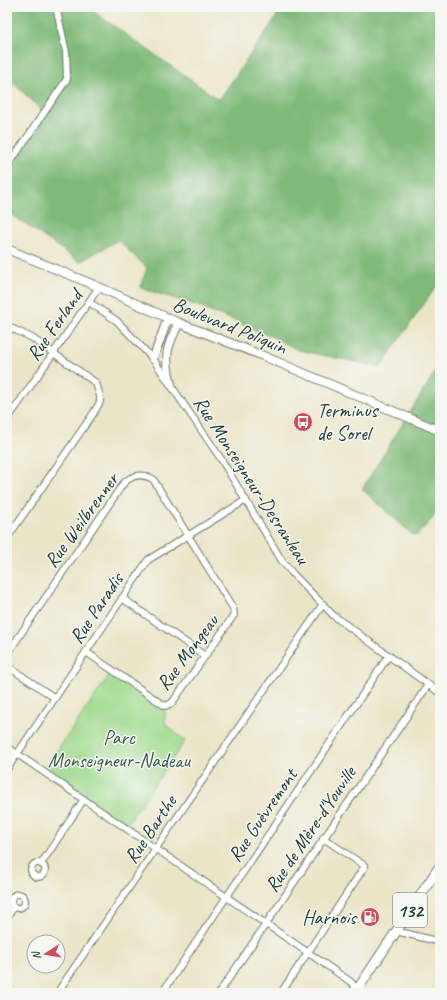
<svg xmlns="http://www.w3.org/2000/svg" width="447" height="1000" viewBox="0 0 447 1000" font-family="Caveat,sans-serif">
  <rect width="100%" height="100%" fill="#f6f6f2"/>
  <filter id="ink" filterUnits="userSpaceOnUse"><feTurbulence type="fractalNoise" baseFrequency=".025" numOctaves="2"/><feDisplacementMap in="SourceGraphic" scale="8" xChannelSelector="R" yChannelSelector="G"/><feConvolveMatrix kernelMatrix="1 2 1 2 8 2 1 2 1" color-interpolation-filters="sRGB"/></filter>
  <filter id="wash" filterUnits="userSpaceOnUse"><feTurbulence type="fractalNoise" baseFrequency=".012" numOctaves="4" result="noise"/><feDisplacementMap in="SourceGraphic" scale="16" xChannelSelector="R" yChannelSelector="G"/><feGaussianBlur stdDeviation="0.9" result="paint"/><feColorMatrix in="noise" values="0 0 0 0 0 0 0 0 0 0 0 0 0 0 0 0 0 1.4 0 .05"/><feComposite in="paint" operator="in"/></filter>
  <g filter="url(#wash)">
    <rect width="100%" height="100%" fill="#ebe5c7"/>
    <polygon fill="#9fda8d" stroke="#5f8c60" points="113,670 165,706 165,724 185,741 125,827 43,771"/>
    <g fill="#7fba78" stroke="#4f7c56">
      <polygon points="7,7 87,7 219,100 283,7 440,7 440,281 380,367 298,350 271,336 250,329 237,321 208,311 202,307 140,288 147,268 118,240 80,262 7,211 7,172 42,110 7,77"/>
      <polygon points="440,364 440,504 432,519 417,535 413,535 362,489"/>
    </g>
  </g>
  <g filter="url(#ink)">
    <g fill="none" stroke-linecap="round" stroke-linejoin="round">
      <defs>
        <g id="street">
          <polyline points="7,167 67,79 66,52 56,7"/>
          <polyline points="89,302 117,321 153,359 221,459 282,561 293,574 334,616 440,693"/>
          <polyline points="7,326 32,338 96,383 100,396 100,402 93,414 7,538"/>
          <polyline points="7,420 99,287"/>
          <polyline points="122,598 205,656"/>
          <path d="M7,654L123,484C131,475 142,473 153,479L233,608L234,615L172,703L165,706L86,652"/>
          <polyline points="7,666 55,698"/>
          <polyline points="7,747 351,982 359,992"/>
          <polyline points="7,769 148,560 246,500"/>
          <circle cx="38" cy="870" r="7"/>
          <polyline points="41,864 84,799"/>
          <circle cx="18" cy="901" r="7"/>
          <polyline points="7,917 14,907"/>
          <polyline points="396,931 440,942"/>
          <polyline points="57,993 323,604"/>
          <polyline points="162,993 389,655"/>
          <polyline points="219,993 428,685"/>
          <polyline points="281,993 365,866 323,838"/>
        </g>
        <g id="secondary">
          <polyline points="7,249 99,287 179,323 261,355 440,431"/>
          <polyline points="153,359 168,318"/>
          <path d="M171,384C164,358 166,347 179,323"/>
        </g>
        <polyline id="primary" points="355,993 440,866"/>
      </defs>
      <use href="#street" stroke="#667867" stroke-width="8"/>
      <use href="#secondary" stroke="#667867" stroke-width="10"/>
      <use href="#primary" stroke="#667867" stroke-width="11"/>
      <use href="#street" stroke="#fff" stroke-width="6"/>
      <use href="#secondary" stroke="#fff" stroke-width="8"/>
      <use href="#primary" stroke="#fff" stroke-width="9"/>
    </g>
  </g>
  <defs>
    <symbol id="bus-disc" viewBox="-11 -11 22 22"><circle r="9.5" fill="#d1495b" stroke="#f6f6f2"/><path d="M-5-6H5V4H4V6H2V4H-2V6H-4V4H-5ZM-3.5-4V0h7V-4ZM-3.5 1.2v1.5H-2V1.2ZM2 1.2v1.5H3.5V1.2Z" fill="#fff"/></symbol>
    <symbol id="fuel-disc" viewBox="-11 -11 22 22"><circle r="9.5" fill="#d1495b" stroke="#f6f6f2"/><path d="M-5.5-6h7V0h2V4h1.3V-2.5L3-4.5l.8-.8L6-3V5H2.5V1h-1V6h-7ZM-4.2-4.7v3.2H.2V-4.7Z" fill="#fff"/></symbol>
  </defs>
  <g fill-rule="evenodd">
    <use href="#bus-disc" x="292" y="411" width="22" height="22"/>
    <use href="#fuel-disc" x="359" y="906" width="22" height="22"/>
  </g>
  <g text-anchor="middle" stroke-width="3" stroke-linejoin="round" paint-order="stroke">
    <rect fill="#f6f6f2" stroke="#60746d" stroke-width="1" x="393" y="893" width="34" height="34" rx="3"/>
    <g font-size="19" font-weight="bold" fill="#1f3d34">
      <text x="410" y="917">132</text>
    </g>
    <g font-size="20" fill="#1f3d34" stroke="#f6f6f2">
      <text transform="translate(54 325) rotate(-55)" y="7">Rue Ferland</text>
      <text transform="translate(230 325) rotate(22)" y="7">Boulevard Poliquin</text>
      <text transform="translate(252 480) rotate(57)" y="7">Rue Monseigneur-Desranleau</text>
      <text transform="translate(81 520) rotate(-54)" y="7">Rue Weilbrenner</text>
      <text transform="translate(96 608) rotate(-56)" y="7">Rue Paradis</text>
      <text transform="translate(187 652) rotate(-53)" y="7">Rue Mongeau</text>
      <text transform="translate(262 815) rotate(-56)" y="7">Rue Guèvremont</text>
      <text transform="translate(150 829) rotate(-56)" y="7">Rue Barthe</text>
      <text transform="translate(310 829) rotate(-56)" y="7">Rue de Mère-d'Youville</text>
    </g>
    <g font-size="20" fill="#1f3d34" stroke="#f6f6f2" text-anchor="start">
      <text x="317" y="417">Terminus<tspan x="317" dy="23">de Sorel</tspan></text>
      <text x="356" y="924" text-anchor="end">Harnois</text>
    </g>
    <g font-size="20" fill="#395c46" stroke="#f6f6f2">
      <text x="119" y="744">Parc<tspan x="119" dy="23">Monseigneur-Nadeau</tspan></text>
    </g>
  </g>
  <rect width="447" height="1000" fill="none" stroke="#f6f6f2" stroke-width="24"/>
  <g transform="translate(46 954) rotate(258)"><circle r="19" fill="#f6f6f2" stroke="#a0aca6"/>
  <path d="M0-3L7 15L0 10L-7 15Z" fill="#d1495b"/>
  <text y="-6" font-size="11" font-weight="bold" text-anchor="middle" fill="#1f3d34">N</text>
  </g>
</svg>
